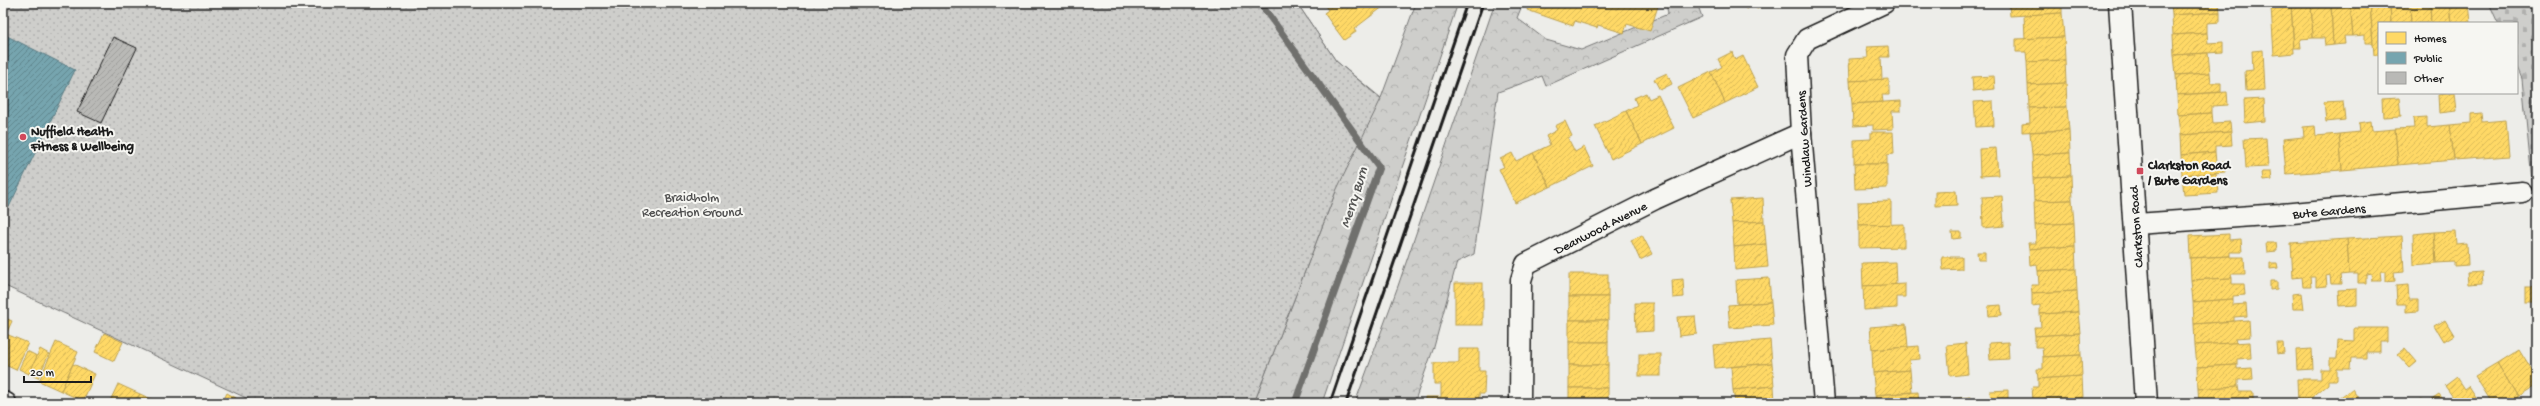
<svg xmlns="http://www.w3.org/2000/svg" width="2540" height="406" viewBox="0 0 2540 406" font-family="'Gochi Hand',sans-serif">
  <defs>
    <pattern id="forest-crowns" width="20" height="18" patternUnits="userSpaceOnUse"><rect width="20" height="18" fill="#cececb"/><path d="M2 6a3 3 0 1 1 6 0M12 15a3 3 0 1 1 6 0" fill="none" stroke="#b0b0ae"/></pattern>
    <pattern id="cemetery-stones" width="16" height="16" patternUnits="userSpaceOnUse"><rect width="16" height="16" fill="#cececb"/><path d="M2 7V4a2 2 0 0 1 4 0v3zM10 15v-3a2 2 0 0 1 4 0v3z" fill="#b0b0ae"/></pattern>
    <pattern id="park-dots" width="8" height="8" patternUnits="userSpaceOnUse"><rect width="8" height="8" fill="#cececb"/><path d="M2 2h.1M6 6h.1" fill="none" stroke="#b0b0ae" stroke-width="1.8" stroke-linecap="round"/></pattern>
    <pattern id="homes-hatch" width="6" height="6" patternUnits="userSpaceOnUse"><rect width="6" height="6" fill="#ffd966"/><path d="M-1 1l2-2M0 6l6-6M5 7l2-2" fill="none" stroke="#daba58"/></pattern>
    <pattern id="public-hatch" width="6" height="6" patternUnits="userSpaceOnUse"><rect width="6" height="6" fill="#76a5af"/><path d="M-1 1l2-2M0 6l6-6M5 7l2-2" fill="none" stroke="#60868e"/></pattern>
    <pattern id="building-hatch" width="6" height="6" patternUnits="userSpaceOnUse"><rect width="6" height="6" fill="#b9b9b6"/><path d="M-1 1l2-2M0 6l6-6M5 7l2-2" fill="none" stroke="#9e9e9c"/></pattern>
  </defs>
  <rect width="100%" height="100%" fill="#edede9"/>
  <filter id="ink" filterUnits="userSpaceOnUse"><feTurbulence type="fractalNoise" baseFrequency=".025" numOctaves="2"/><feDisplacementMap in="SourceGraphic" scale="8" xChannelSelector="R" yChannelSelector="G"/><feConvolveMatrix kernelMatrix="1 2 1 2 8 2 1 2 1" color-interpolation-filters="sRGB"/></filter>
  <g filter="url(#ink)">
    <g fill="url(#forest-crowns)" stroke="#757574">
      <polygon points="1297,3 1336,61 1381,98 1416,3 1458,3 1322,403 1254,403 1336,191"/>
      <polygon points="1495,3 1523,3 1517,18 1546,40 1581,50 1668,14 1666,3 1697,3 1702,17 1546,86 1542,76 1498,92 1474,254 1457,262 1434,347 1414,403 1355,403 1398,286"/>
    </g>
    <polygon fill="url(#cemetery-stones)" stroke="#757574" points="2489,3 2537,3 2537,232 2522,79 2517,67 2517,23 2498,23"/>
    <polygon fill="url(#park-dots)" stroke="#757574" points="3,3 1297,3 1336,61 1381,99 1336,191 1254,403 257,403 3,285"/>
    <g fill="url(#homes-hatch)" stroke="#bba050">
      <polygon points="1323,3 1388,3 1354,29 1356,32 1344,40 1335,28 1339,25 1334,27 1324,13 1328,10"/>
      <polygon points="1529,3 1633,4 1659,3 1650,31 1627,24 1624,33 1598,25 1597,28 1575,21 1573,26 1527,10"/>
      <polygon points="1743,3 1768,3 1757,9 1754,5 1746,9"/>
      <polygon points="2009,3 2062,3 2062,13 2010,16"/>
      <polygon points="2171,3 2219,3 2220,12 2172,15"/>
      <polygon points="2331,3 2333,45 2325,46 2324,38 2313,38 2311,4"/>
      <polygon points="2331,3 2350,3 2353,36 2344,36 2345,44 2333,45"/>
      <polygon points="2350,3 2370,3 2373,43 2365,43 2365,35 2353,36"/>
      <polygon points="2370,3 2390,3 2391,23 2379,23 2379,55 2374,55"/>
      <polygon points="2390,3 2410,3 2411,23 2391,23"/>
      <polygon points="2410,3 2430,3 2431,23 2411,23"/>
      <polygon points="2430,3 2449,3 2451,23 2431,23"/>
      <polygon points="2449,3 2469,3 2471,23 2451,23"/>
      <polygon points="2311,4 2313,38 2300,39 2301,48 2294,48 2291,5"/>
      <polygon points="2291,5 2294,53 2274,55 2271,7"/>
      <polygon points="2220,12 2220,22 2207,23 2207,33 2173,35 2172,15"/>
      <polygon points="2062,13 2064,37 2025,39 2024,15"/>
      <polygon points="2207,33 2208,43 2223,42 2223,52 2174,55 2173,35"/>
      <polygon points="2064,37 2065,60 2027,62 2026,52 2016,52 2016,39"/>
      <polygon points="1888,46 1889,57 1881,57 1882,80 1850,81 1849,59 1868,58 1867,47"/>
      <polygon points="2263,50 2265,90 2246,91 2245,71 2253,70 2252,51"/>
      <polygon points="1732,52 1735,60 1743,56 1758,87 1725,103 1711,72 1722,67 1718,59"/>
      <polygon points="2208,53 2210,73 2176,75 2174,55"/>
      <polygon points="2065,60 2066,83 2028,85 2027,62"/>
      <polygon points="1711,72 1725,103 1693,118 1678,88"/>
      <polygon points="1667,73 1672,84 1660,90 1654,79"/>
      <polygon points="2210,73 2211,83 2221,83 2221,92 2177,95 2176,75"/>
      <polygon points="1994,76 1995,89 1973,91 1972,77"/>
      <polygon points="1889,79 1889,95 1882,95 1883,102 1852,104 1850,81"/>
      <polygon points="2066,83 2067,107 2029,108 2028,85"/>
      <polygon points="2227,92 2228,105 2212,106 2212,113 2178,115 2177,95"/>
      <polygon points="1646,93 1649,99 1658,95 1674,128 1642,144 1626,111 1637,105 1634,98"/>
      <polygon points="2455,93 2457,111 2439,113 2438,95"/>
      <polygon points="2399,98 2401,116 2383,117 2382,99"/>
      <polygon points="2264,99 2265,121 2245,123 2244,100"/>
      <polygon points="1901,101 1901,111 1892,111 1893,129 1873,130 1873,125 1853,126 1852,104"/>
      <polygon points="1993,101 1994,126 1976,127 1974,102"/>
      <polygon points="2343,101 2345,120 2326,122 2324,102"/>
      <polygon points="2067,107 2069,130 2022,132 2022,124 2030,123 2029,108"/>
      <polygon points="1626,111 1642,144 1611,159 1595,126"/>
      <polygon points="2212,113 2213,123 2230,122 2231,132 2180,135 2178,115"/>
      <polygon points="2481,113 2482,122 2506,120 2509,156 2454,160 2450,125 2471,123 2471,114"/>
      <polygon points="2427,117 2427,127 2450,125 2454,160 2398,165 2395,129 2414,128 2413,118"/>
      <polygon points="1565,121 1572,136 1568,138 1575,152 1584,147 1593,166 1550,187 1533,153 1550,145 1546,136 1557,130 1555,126"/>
      <polygon points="2371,121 2372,131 2395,129 2398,165 2342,170 2339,134 2360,132 2359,123"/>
      <polygon points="2315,126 2316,136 2339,134 2342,170 2286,174 2283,139 2304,137 2303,127"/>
      <polygon points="2069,130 2070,153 2032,155 2030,132"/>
      <polygon points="1871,132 1893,132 1894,154 1887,155 1887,164 1854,164 1854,140 1871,139"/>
      <polygon points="2231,132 2232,145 2215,146 2215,152 2181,155 2180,135"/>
      <polygon points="2266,138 2268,167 2246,168 2244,139"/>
      <polygon points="1996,148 1998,175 1980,176 1979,149"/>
      <polygon points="2215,152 2216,163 2226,162 2226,172 2182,175 2181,155"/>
      <polygon points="1512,153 1516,161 1533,153 1550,187 1515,203 1499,169 1504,167 1500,159"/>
      <polygon points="2070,153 2071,176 2033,178 2032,155"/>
      <polygon points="1854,164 1887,164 1887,188 1855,189"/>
      <polygon points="2262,172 2271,172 2272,180 2263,181"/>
      <polygon points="2216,173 2218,193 2184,195 2182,175"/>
      <polygon points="2071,176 2072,200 2034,201 2033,178"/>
      <polygon points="1956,191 1957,205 1935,206 1935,192"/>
      <polygon points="2002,196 2004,226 1983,228 1982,197"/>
      <polygon points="1763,198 1764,221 1732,223 1730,200"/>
      <polygon points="2072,200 2074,223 2035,225 2034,201"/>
      <polygon points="1891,201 1891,225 1859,225 1858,202"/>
      <polygon points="1764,221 1766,244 1734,247 1732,223"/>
      <polygon points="2074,223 2075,246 2029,249 2028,243 2036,243 2035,225"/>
      <polygon points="1904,224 1904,247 1859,248 1859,225"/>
      <polygon points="2455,231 2456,244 2467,243 2468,265 2455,266 2455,262 2436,263 2434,232"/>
      <polygon points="1952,232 1961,232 1961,238 1953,239"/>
      <polygon points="2434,232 2436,263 2414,265 2413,234"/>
      <polygon points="2229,234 2229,240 2241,239 2242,252 2230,252 2230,256 2190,258 2189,236"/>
      <polygon points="1642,235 1652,254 1640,260 1631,240"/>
      <polygon points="2402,236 2404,271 2394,272 2395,281 2386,282 2386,272 2380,272 2381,281 2372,281 2371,273 2366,274 2366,283 2358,283 2358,274 2349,274 2347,239"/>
      <polygon points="2347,239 2349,274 2340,275 2341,284 2331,284 2330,275 2326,276 2327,286 2316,287 2316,277 2310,277 2311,287 2303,287 2302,277 2293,278 2291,243"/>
      <polygon points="2266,243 2276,243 2277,251 2267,252"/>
      <polygon points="1766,244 1768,267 1735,270 1734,247"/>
      <polygon points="2075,246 2076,269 2038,271 2037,264 2030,265 2029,249"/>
      <polygon points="1977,252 1985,252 1985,260 1978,260"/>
      <polygon points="2230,256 2230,257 2244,257 2245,274 2231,274 2232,278 2191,280 2190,258"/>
      <polygon points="1942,257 1962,257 1962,269 1943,270"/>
      <polygon points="1895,262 1896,285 1863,286 1862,263"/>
      <polygon points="2270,263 2277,263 2278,268 2270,269"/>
      <polygon points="2076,269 2077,291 2032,293 2031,285 2039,285 2038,271"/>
      <polygon points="2482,272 2483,283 2468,284 2467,273"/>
      <rect x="1569" y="274" width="39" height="23"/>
      <polygon points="1769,278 1771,302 1737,304 1736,280"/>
      <polygon points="2232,278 2232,284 2244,284 2245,295 2233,296 2233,299 2193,302 2191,280"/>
      <polygon points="1683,279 1684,297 1673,298 1672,280"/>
      <polygon points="2270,281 2277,281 2277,289 2270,290"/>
      <rect x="1455" y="283" width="28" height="42"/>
      <polygon points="1905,284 1905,297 1897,297 1897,308 1864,310 1863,286"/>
      <polygon points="2408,285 2409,300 2418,300 2418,311 2406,312 2406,304 2397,304 2396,286"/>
      <rect x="2526" y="287" width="11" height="16"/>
      <polygon points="2357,289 2357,305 2339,306 2338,290"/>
      <polygon points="2077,291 2078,312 2040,314 2040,305 2032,306 2032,293"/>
      <polygon points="2302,293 2304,309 2293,309 2292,294"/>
      <rect x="1569" y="297" width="39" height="23"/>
      <polygon points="2233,299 2233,305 2246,304 2247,316 2234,317 2234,321 2194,324 2193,302"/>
      <polygon points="1771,302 1773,325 1730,328 1728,305"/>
      <polygon points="1635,303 1653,303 1653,331 1636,332"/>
      <polygon points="2001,305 2002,315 1989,316 1988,306"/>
      <polygon points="2078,312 2080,333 2035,336 2034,327 2041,327 2040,314"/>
      <polygon points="1695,316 1697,334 1679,336 1677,317"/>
      <polygon points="3,317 12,321 3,341"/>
      <rect x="1569" y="320" width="39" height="22"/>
      <polygon points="2249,320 2250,337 2235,338 2236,343 2195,345 2194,324"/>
      <polygon points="2445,320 2454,335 2444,341 2435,326"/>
      <polygon points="1906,324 1908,347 1872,350 1870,327"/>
      <polygon points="2354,328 2387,328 2387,341 2380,341 2380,352 2366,352 2366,358 2351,358 2350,369 2337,369 2337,380 2328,380 2328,384 2305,403 2298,403 2297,379 2321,379 2321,369 2330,369 2330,358 2337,358 2338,340 2354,341"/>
      <polygon points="104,333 123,342 114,361 95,352"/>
      <polygon points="2080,333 2081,355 2043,357 2042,347 2035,347 2035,336"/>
      <polygon points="6,334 28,343 16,370 3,364 3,341"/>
      <polygon points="1770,340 1772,363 1715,368 1713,345"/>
      <polygon points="56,342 78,352 61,391 39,381"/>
      <rect x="1569" y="342" width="39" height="23"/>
      <polygon points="2008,342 2009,359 1990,360 1989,343"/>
      <polygon points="2250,342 2251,358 2237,359 2237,365 2197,367 2195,345"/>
      <polygon points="1966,343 1968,374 1950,376 1947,345"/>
      <polygon points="2276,343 2283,343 2284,353 2277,354"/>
      <polygon points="1919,346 1920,359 1909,360 1910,370 1873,373 1872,350"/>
      <polygon points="2405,348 2417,362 2410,368 2397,354"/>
      <polygon points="40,349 49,354 38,378 29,374"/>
      <polygon points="1459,349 1479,349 1479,371 1485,371 1484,394 1479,394 1479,403 1425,403 1425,397 1441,397 1441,384 1434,384 1434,363 1459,363"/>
      <polygon points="2312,349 2313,369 2297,370 2296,350"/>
      <polygon points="2519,349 2537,378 2537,385 2518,397 2497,363"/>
      <polygon points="27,351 37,356 29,374 19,369"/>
      <rect x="1639" y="354" width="22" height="22"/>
      <polygon points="2081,355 2082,376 2038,379 2037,369 2043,369 2043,357"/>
      <polygon points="1772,363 1774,386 1733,390 1731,367"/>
      <polygon points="2497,363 2518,397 2508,403 2492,403 2475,376"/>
      <polygon points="73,364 95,374 83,401 61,391"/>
      <rect x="1569" y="365" width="39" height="23"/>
      <polygon points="2237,365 2237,369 2252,368 2253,379 2238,380 2238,386 2198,389 2197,367"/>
      <polygon points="1910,370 1912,392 1875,395 1873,373"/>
      <polygon points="2082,376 2083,398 2033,401 2032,387 2038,387 2038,379"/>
      <polygon points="2457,377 2465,389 2469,386 2480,403 2452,403 2449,399 2453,397 2445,386"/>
      <polygon points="118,384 140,394 135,403 109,403"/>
      <polygon points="1774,386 1775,403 1735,403 1733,390"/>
      <polygon points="2238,386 2239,392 2253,392 2253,401 2199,403 2198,389"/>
      <rect x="1569" y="388" width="39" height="15"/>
      <polygon points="2352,389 2361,402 2342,403 2339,398"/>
      <polygon points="2008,390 2008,400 1991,401 1990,391"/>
      <polygon points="1918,392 1919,403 1876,403 1875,395"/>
      <polygon points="227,393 236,398 234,403 222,403"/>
      <polygon points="140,394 160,403 135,403"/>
      <polygon points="2439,394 2445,402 2449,399 2452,403 2432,403 2430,400"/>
      <polygon points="1971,397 1972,403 1954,403 1954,399"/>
      <polygon points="2083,398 2084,403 2035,403 2045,402 2045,400"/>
      <polygon points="2421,399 2424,403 2415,403"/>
      <rect x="1641" y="402" width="17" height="1"/>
    </g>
    <polygon fill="url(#public-hatch)" stroke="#5b7c83" points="3,34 75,70 9,207 3,204"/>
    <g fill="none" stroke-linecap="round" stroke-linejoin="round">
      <polyline stroke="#6f6f6d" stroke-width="7" points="1260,3 1379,167 1295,403"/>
    </g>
    <polygon fill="url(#building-hatch)" stroke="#1c1c1c" points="113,37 137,48 101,123 77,112"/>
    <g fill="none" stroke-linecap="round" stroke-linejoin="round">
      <defs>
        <g id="street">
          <polyline points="2136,224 2281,214 2522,192"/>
          <polyline points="3,402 6,403"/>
          <polyline points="1520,403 1521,280 1526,264 1655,199 1801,133"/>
          <polyline points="1824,403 1801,133 1797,55 1807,39 1884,3"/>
        </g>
        <polyline id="secondary" points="2120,3 2146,403"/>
      </defs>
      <use href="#street" stroke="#1c1c1c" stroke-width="23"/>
      <use href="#secondary" stroke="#1c1c1c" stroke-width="25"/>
      <use href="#street" stroke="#f6f6f2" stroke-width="20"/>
      <use href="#secondary" stroke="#f6f6f2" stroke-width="22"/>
      <g stroke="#1c1c1c" stroke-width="3">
        <polyline points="1330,403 1467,3"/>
        <polyline points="1346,403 1483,3"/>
      </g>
    </g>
  </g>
  <g fill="#d1495b" stroke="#f6f6f2" stroke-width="1.5">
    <circle cx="23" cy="137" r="4"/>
    <rect x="2136" y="167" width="8" height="8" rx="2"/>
  </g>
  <g text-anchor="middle" stroke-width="4" stroke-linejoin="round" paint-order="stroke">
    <g font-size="13" font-weight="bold" fill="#1c1c1c" stroke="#f6f6f2" text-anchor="start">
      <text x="31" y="135">Nuffield Health<tspan x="31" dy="15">Fitness &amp; Wellbeing</tspan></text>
      <text x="2148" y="169">Clarkston Road<tspan x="2148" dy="15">/ Bute Gardens</tspan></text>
    </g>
    <g font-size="13" fill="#1c1c1c" stroke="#f6f6f2">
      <text transform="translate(1803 139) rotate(-94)" y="5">Windlaw Gardens</text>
      <text transform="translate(2329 210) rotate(-5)" y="5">Bute Gardens</text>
      <text transform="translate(1600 227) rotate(-27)" y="5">Deanwood Avenue</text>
      <text transform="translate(2135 227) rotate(-94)" y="5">Clarkston Road</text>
    </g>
    <g font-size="13" fill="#515151" stroke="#f6f6f2">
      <text x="692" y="201">Braidholm<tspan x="692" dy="15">Recreation Ground</tspan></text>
    </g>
    <g font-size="14" font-style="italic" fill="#535352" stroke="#f6f6f2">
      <text transform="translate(1353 197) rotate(-72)" y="5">Merry Burn</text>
    </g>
  </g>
  <rect width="2540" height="406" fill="none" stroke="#f6f6f2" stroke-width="16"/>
  <rect x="8" y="8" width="2524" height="390" fill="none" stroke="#1c1c1c" stroke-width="1.5" filter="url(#ink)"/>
  <rect x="2378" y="22" width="140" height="72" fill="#f6f6f2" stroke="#9f9f9c"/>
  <rect x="2386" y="32" width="20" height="12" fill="#ffd966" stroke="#9f9f9c"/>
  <text x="2414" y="42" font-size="12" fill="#1c1c1c">Homes</text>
  <rect x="2386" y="52" width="20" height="12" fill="#76a5af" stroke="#9f9f9c"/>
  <text x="2414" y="62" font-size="12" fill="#1c1c1c">Public</text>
  <rect x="2386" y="72" width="20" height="12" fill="#b9b9b6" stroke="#9f9f9c"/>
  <text x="2414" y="82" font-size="12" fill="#1c1c1c">Other</text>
  <path d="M24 376v6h67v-6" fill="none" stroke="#1c1c1c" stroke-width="2"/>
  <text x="30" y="376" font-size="12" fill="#1c1c1c" stroke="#f6f6f2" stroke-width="3" paint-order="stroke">20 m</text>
</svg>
